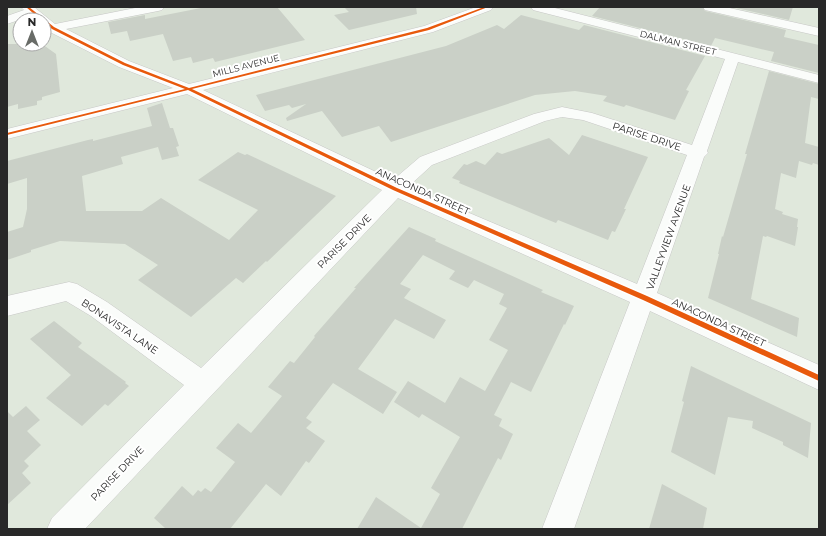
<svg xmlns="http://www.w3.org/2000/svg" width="826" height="536" viewBox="0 0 826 536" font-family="Montserrat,sans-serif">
  <rect width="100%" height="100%" fill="#e0e8dc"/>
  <g fill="#cad0c7">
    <polygon points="206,7 277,7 305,40 215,62 213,58 193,63 191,57 173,61 163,34 130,41 127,31 111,34 108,22 145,15 145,19"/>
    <polygon points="344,7 416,7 417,14 349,30 334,15 349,12"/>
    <polygon points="600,7 702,7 705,11 786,30 784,37 819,45 819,73 771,61 774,52 715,38 711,46 592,16"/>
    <polygon points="732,7 793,7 789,20"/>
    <polygon points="521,15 579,30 584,25 705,56 686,90 689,91 675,120 626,105 624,107 603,101 607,96 575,91 535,95 391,142 379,126 342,137 322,111 287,121 286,118 306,104 292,108 289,105 265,111 256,95 446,46 497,25 504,29"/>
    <polygon points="7,44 42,44 56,54 60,92 42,97 42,100 37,101 37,105 18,109 18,104 7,107"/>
    <polygon points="769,71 819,84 819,99 811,97 805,143 819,147 819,165 813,163 812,165 799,161 796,178 781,173 775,209 783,212 782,214 798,219 797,227 798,227 795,246 767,236 766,237 763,236 751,299 799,318 797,337 708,298 719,254 718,254 722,236 723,237 747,154 745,154"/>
    <polygon points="162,103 170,128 173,128 179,146 176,147 179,156 162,160 158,147 121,157 123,164 82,176 86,211 142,211 161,198 229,240 258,210 198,180 238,152 245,155 247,154 336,196 267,262 266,261 243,283 236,278 191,317 138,280 158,265 125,244 60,241 31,250 31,252 7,260 7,232 23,227 27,209 27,178 7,184 7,161 88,140 93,139 93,141 152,126 147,108"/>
    <polygon points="582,135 648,157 624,209 626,209 615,232 612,231 608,240 558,220 556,223 541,217 459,183 460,181 452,178 464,164 467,165 476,161 485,165 497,152 502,154 549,138 569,155"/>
    <polygon points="409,227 436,239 435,241 543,290 541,292 574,306 565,325 564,324 531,392 511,382 494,415 502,419 499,426 513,434 501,460 498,458 462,529 357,529 376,497 421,528 440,494 431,488 460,437 422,414 419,418 394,402 408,381 445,403 460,377 485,391 508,350 489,340 507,308 499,304 504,294 474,280 468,288 449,279 455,271 423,255 400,284 411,289 404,298 446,320 434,339 395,319 358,369 397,392 383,414 333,383 306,418 312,422 306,428 325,441 309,463 306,461 281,496 266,484 230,529 166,529 154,518 182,486 193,496 198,490 201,492 205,488 211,492 235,462 216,448 238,423 251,433 282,396 268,387 290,361 294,363 315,337 314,336 356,288 354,288"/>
    <polygon points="54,321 82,343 78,347 126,382 125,383 129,386 108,406 105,404 82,426 46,398 71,375 30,339"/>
    <polygon points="691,366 811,423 808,458 783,445 783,442 752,428 753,421 728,417 715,475 671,452 684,402 682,401"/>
    <polygon points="26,406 40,420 27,431 41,445 24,461 29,466 22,473 31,483 7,505 7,411 13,417"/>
    <polygon points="662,484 707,508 703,529 649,529"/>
  </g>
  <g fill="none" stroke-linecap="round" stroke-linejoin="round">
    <defs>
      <g id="minor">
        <path d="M21,7H34L55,24L140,7H164L162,10L158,11L66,29L129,61L189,84L424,26L476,7H493L491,10L433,32L203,90L393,180L420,157L534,114L562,107L592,113L692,145L725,59L533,10L531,7H551L819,75V83L738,62L707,151L708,153L704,157L657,293L819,365V390L650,311L574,529H542L630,302L398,198L85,529H47L52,518L184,385L91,316L66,301L7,316V296L69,282L77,284L107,302L201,368L382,190L187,94L7,139V129L173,88L119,67L48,31L44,27V20H35L31,16L7,24V16L24,10ZM562,117L583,120L687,155L637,284L408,187L432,165L545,121Z"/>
        <polygon points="703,7 725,7 819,28 819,36 705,10"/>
      </g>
    </defs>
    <use href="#minor" stroke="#c7c7c6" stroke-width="1"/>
    <use href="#minor" fill="#fafcfa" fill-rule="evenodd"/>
    <defs>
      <polygon id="cycleway" points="26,7 29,7 54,27 125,63 189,88 427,28 484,7 488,7 429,30 192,89 397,188 647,296 819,375 819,381 643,300 393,190 188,90 7,135 7,133 185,89 123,65 52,29 44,22 44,20 41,20"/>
    </defs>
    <use href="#cycleway" stroke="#fff" stroke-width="3"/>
    <use href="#cycleway" fill="#e8590c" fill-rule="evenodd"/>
  </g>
  <g text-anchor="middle" stroke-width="4" stroke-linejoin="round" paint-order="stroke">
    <g font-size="9" fill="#282828" stroke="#fff">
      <text transform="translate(678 43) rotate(14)" y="3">DALMAN STREET</text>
      <text transform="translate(246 66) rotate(-14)" y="3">MILLS AVENUE</text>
    </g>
    <g font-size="10" fill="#282828" stroke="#fff">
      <text transform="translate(647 136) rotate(18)" y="4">PARISE DRIVE</text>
      <text transform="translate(423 191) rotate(24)" y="4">ANACONDA STREET</text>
      <text transform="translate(668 237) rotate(-70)" y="4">VALLEYVIEW AVENUE</text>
      <text transform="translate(344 241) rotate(-45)" y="4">PARISE DRIVE</text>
      <text transform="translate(719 322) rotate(25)" y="4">ANACONDA STREET</text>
      <text transform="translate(120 326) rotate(34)" y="4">BONAVISTA LANE</text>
      <text transform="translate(117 473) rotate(-46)" y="4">PARISE DRIVE</text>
    </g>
  </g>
  <rect width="826" height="536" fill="none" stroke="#282828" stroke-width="16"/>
  <g transform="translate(32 32)"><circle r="19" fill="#ffffff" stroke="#a9a9a9"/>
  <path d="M0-3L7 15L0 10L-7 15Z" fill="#686b67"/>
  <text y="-6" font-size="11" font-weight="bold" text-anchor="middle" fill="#282828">N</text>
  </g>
</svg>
